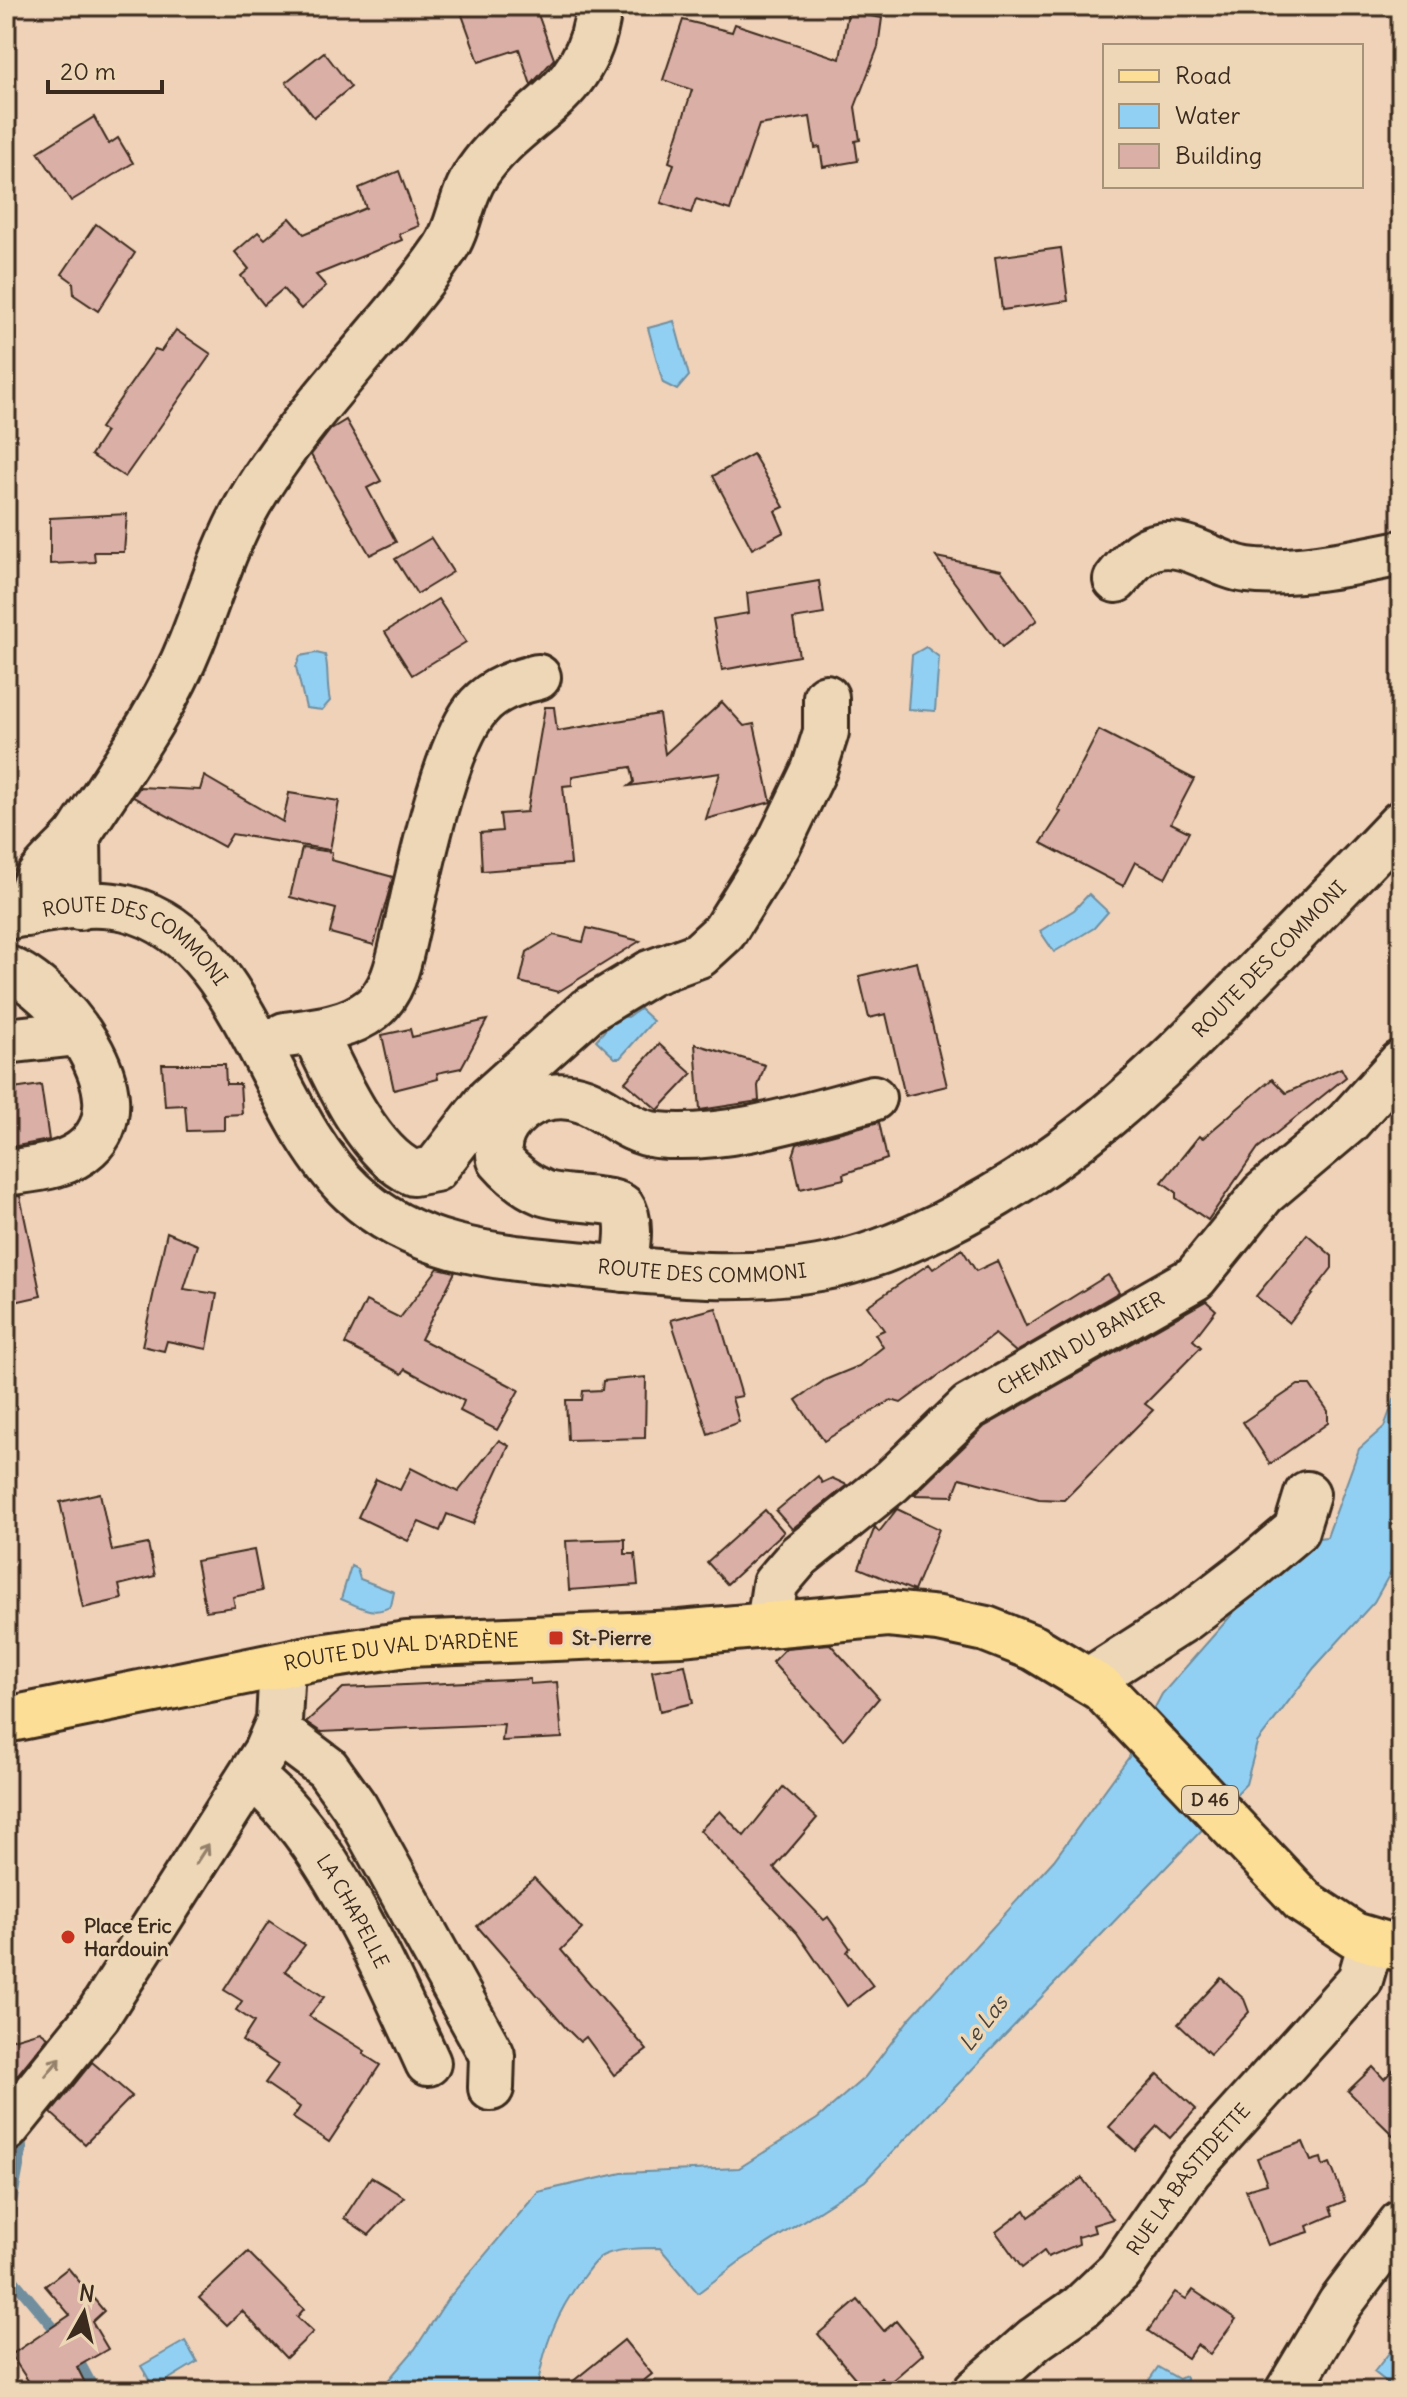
<svg xmlns="http://www.w3.org/2000/svg" width="1407" height="2397" viewBox="0 0 1407 2397" font-family="Delius,sans-serif">
  <rect width="100%" height="100%" fill="#f0d2b9"/>
  <filter id="ink" filterUnits="userSpaceOnUse"><feTurbulence type="fractalNoise" baseFrequency=".0125" numOctaves="2"/><feDisplacementMap in="SourceGraphic" scale="16" xChannelSelector="R" yChannelSelector="G"/><feConvolveMatrix kernelMatrix="1 2 1 2 8 2 1 2 1" color-interpolation-filters="sRGB"/></filter>
  <g filter="url(#ink)">
    <g fill="#92d0f3" stroke="#6f8e9e" stroke-width="2">
      <polygon points="674,321 689,376 677,390 663,383 648,328"/>
      <polygon points="926,647 939,657 935,711 908,709 912,655"/>
      <path d="M316,653L325,655C329,667 326,684 330,701L322,710L306,708L296,667L300,656Z"/>
      <polygon points="1089,894 1108,912 1094,928 1054,952 1040,931 1074,910"/>
      <polygon points="640,1009 653,1021 620,1058 615,1058 596,1040 618,1016 628,1017"/>
      <path d="M1401,1381V1554L1374,1602L1314,1668L1257,1743L1246,1784L865,2181L739,2262L698,2293L660,2248C642,2248 621,2248 604,2255C596,2258 588,2270 583,2277C556,2313 543,2347 537,2391H379L415,2349L447,2300L538,2192L622,2173L739,2168L817,2119L865,2077L910,2018L1054,1860L1129,1757L1162,1694L1279,1561L1287,1541L1327,1537L1359,1449L1384,1427Z"/>
      <path d="M351,1566L357,1569L360,1579L394,1592L391,1606C374,1617 358,1606 341,1599Z"/>
      <polygon points="1400,2339 1401,2375 1392,2386 1374,2372"/>
      <polygon points="185,2341 197,2362 154,2388 141,2366"/>
      <polygon points="1158,2367 1179,2379 1185,2376 1192,2391 1153,2391 1145,2386"/>
    </g>
    <g fill="none" stroke-linecap="round" stroke-linejoin="round">
      <g stroke="#6f8e9e" stroke-width="11">
        <polyline points="6,2232 22,2148"/>
        <polyline points="6,2238 10,2276 62,2338"/>
        <polyline points="75,2354 95,2391"/>
      </g>
    </g>
    <g fill="#daafa6" stroke="#3b2a1e" stroke-width="2">
      <polygon points="476,6 535,6 554,59 531,85 519,49 479,62 461,12"/>
      <polygon points="848,12 882,18 878,47 855,107 860,140 855,141 858,161 823,167 820,147 815,148 810,117 759,125 730,210 696,199 691,213 661,203 674,164 669,162 692,90 663,80 683,20 732,32 735,24 840,59"/>
      <polygon points="324,52 351,87 314,117 286,82"/>
      <polygon points="94,117 109,144 118,138 133,163 71,201 38,152"/>
      <polygon points="399,171 419,226 399,234 402,240 316,275 326,286 301,309 283,289 264,305 241,276 249,269 235,252 258,232 265,239 290,218 304,234 366,208 359,188"/>
      <polygon points="96,224 135,253 98,311 74,295 73,282 62,274"/>
      <polygon points="1061,248 1068,301 1002,310 995,257"/>
      <polygon points="176,330 211,354 125,477 91,455 106,432 100,428 155,349 161,351"/>
      <polygon points="346,420 381,481 367,488 396,542 370,555 311,455 331,429"/>
      <polygon points="753,454 784,507 775,511 784,532 752,549 713,476"/>
      <polygon points="127,514 124,552 94,552 95,562 50,564 50,518"/>
      <polygon points="431,538 453,572 417,594 395,559"/>
      <polygon points="936,557 1001,570 1037,620 1002,647"/>
      <polygon points="819,581 824,614 793,619 799,656 722,670 713,619 749,613 747,593"/>
      <polygon points="438,599 466,642 412,675 385,632"/>
      <polygon points="722,702 744,726 754,724 771,802 706,819 720,773 629,786 634,782 631,767 572,776 572,785 563,786 571,864 482,871 480,833 502,831 500,814 527,812 545,707 554,707 557,731 659,714 665,754"/>
      <polygon points="1099,730 1194,779 1171,823 1189,832 1165,878 1135,862 1123,886 1041,843 1061,812 1058,810"/>
      <polygon points="204,776 283,822 289,793 339,801 330,850 232,834 224,847 133,797 140,787 200,790"/>
      <polygon points="302,848 332,852 331,860 393,877 374,945 330,933 336,909 290,897"/>
      <polygon points="587,928 640,941 558,992 520,982 527,952 554,935 583,942"/>
      <polygon points="917,962 947,1086 905,1096 886,1014 869,1018 859,976"/>
      <polygon points="487,1020 461,1068 437,1073 438,1079 394,1090 382,1035 410,1029 412,1037"/>
      <polygon points="659,1044 692,1074 658,1110 625,1082"/>
      <polygon points="695,1044 765,1065 758,1086 759,1101 700,1110"/>
      <polygon points="162,1064 225,1064 226,1084 240,1084 242,1114 224,1115 224,1130 187,1131 185,1105 165,1106"/>
      <polygon points="1341,1068 1346,1077 1258,1148 1208,1220 1176,1198 1176,1192 1162,1182 1199,1136 1203,1138 1272,1079 1286,1093"/>
      <polygon points="41,1085 49,1140 6,1148 6,1090"/>
      <polygon points="879,1122 887,1159 843,1174 844,1179 800,1189 793,1156 797,1144"/>
      <polygon points="20,1196 41,1296 6,1304 6,1197"/>
      <polygon points="167,1232 198,1245 184,1289 217,1294 207,1349 167,1341 164,1351 142,1346"/>
      <polygon points="1307,1234 1332,1256 1332,1268 1289,1323 1256,1296"/>
      <polygon points="962,1249 976,1271 997,1261 1026,1326 1108,1275 1119,1292 1016,1352 995,1334 901,1403 891,1400 824,1441 796,1400 825,1380 859,1366 883,1347 875,1334 884,1330 867,1306 929,1264 933,1269"/>
      <polygon points="438,1268 455,1272 421,1339 519,1390 497,1430 460,1411 464,1401 405,1369 402,1374 345,1344 366,1301 400,1318"/>
      <polygon points="1206,1301 1216,1310 1193,1340 1201,1347 1145,1404 1153,1410 1064,1500 1039,1499 960,1478 953,1496 914,1495 984,1427"/>
      <polygon points="716,1308 742,1396 732,1398 739,1422 708,1434 671,1320"/>
      <polygon points="646,1377 645,1438 568,1440 566,1400 582,1400 583,1391 602,1390 603,1381"/>
      <polygon points="1298,1385 1310,1385 1328,1411 1328,1423 1270,1464 1243,1422"/>
      <polygon points="499,1440 509,1446 473,1524 447,1514 440,1531 419,1522 408,1541 358,1517 376,1479 400,1490 411,1468 458,1492"/>
      <polygon points="818,1476 822,1483 832,1478 847,1485 792,1529 776,1511"/>
      <polygon points="100,1493 112,1551 148,1544 155,1576 119,1585 122,1599 83,1608 60,1502"/>
      <polygon points="897,1509 939,1529 914,1591 859,1568 875,1527 879,1532"/>
      <polygon points="765,1510 784,1532 727,1584 707,1562"/>
      <polygon points="625,1539 625,1554 635,1554 638,1585 569,1590 566,1541"/>
      <polygon points="254,1550 262,1591 233,1597 235,1607 206,1611 196,1561"/>
      <polygon points="830,1644 879,1698 843,1740 772,1662 786,1648"/>
      <polygon points="685,1665 693,1703 660,1711 652,1671"/>
      <polygon points="530,1679 530,1684 557,1682 562,1738 502,1741 504,1724 321,1732 306,1722 343,1688"/>
      <polygon points="783,1787 817,1818 774,1868 824,1920 828,1917 850,1948 847,1952 873,1986 847,2006 797,1933 700,1830 720,1811 744,1836"/>
      <polygon points="534,1878 582,1929 561,1950 647,2050 614,2075 586,2037 580,2042 566,2028 477,1926"/>
      <polygon points="269,1921 305,1945 285,1971 324,1997 309,2016 365,2051 363,2054 380,2065 329,2142 293,2118 300,2107 265,2083 278,2065 242,2041 254,2022 236,2010 242,2001 224,1990"/>
      <polygon points="1221,1978 1244,1999 1249,2012 1210,2054 1178,2024"/>
      <polygon points="40,2031 48,2037 6,2089 6,2041"/>
      <polygon points="92,2062 132,2096 85,2144 51,2113"/>
      <polygon points="1401,2062 1401,2143 1348,2091 1373,2067 1384,2079"/>
      <polygon points="1158,2074 1196,2109 1170,2138 1157,2126 1135,2150 1109,2127"/>
      <polygon points="1303,2142 1311,2161 1321,2158 1323,2166 1330,2163 1345,2201 1330,2207 1333,2215 1307,2226 1309,2232 1268,2245 1246,2190 1267,2184 1257,2158"/>
      <polygon points="371,2177 404,2197 369,2235 344,2218"/>
      <polygon points="1082,2178 1113,2219 1093,2225 1095,2232 1078,2237 1079,2244 1048,2257 1044,2251 1022,2268 996,2232 1025,2210 1029,2217"/>
      <polygon points="248,2252 304,2309 297,2317 313,2332 286,2358 242,2311 227,2325 199,2298"/>
      <polygon points="68,2268 104,2311 92,2322 108,2349 77,2367 89,2391 35,2391 11,2355 70,2315 45,2286"/>
      <polygon points="1193,2290 1236,2319 1210,2354 1197,2345 1188,2358 1148,2331 1175,2292 1186,2299"/>
      <polygon points="858,2300 884,2331 896,2321 923,2354 887,2385 881,2378 866,2391 818,2334"/>
      <polygon points="624,2340 652,2374 631,2391 561,2391"/>
    </g>
    <g fill="none" stroke-linecap="round" stroke-linejoin="round">
      <defs>
        <g id="minor">
          <path d="M1116,580C1127,566 1140,549 1158,546C1189,540 1217,566 1247,570C1292,576 1356,562 1401,553"/>
          <path d="M78,835C117,774 164,711 191,643C210,596 223,548 249,503C302,411 383,338 444,250C460,227 460,197 477,173C518,112 582,102 597,20"/>
          <path d="M27,914C28,875 55,862 78,835L79,907"/>
          <path id="s1" d="M6,917C43,910 89,899 126,908C244,936 267,1113 352,1192C416,1253 502,1257 586,1265C664,1273 741,1282 819,1268C862,1261 902,1244 941,1225C1072,1160 1151,1081 1251,978C1301,927 1352,875 1401,823"/>
          <path d="M6,968C58,988 144,1095 88,1147C67,1167 33,1169 6,1173"/>
          <path d="M314,1032C334,1074 368,1153 413,1173L435,1169L489,1099L587,1011L650,973L699,955L724,932L778,845L814,770L826,732V697"/>
          <path d="M285,1035C315,1031 348,1028 372,1009C396,990 400,954 407,926C419,874 445,743 479,706C494,689 516,682 538,677"/>
          <polyline points="6,1041 78,1033"/>
          <path d="M624,1269C626,1252 633,1222 622,1207C616,1198 562,1200 544,1193C527,1186 512,1174 500,1160C492,1128 523,1101 551,1097C596,1090 617,1131 657,1135C726,1142 807,1115 873,1098"/>
          <path id="s2" d="M769,1624L775,1584L799,1556L892,1481L969,1407L1195,1278L1263,1194L1347,1123L1401,1063"/>
          <polyline points="1089,1680 1186,1618 1251,1568 1296,1530 1307,1494"/>
          <polyline points="275,1734 295,1744 327,1768 355,1807 492,2055 491,2088"/>
          <path id="s3" d="M251,1777C326,1831 389,1978 428,2063"/>
          <polyline points="6,2129 98,2015 266,1751 279,1721 282,1665"/>
          <path id="s4" d="M976,2391L1035,2339L1081,2307L1119,2271L1189,2170L1360,1980L1371,1942"/>
          <polyline points="1288,2391 1340,2304 1401,2223"/>
        </g>
        <g id="major">
          <path id="s5" d="M6,1720L313,1658L407,1644L680,1633L888,1614L939,1619L986,1629L1034,1648L1102,1689L1304,1902L1354,1935L1401,1949"/>
        </g>
      </defs>
      <use href="#minor" stroke="#3b2a1e" stroke-width="50"/>
      <use href="#major" stroke="#3b2a1e" stroke-width="50"/>
      <use href="#minor" stroke="#edd7b6" stroke-width="44"/>
      <use href="#major" stroke="#fdde96" stroke-width="44"/>
    </g>
    <defs><path id="oneway-shaft" d="M-6 0H5M1.5-3L5.5 0L1.5 3" fill="none" stroke-width="1.6" stroke-linecap="round" stroke-linejoin="round" transform="scale(2)"/></defs>
    <g stroke="#94806a">
      <use href="#oneway-shaft" transform="translate(202 1854) rotate(-57)"/>
      <use href="#oneway-shaft" transform="translate(53 2067) rotate(-51)"/>
    </g>
  </g>
  <g fill="#c8321e" stroke="#edd7b6" stroke-width="3">
    <rect x="548" y="1630" width="16" height="16" rx="4"/>
    <circle cx="68" cy="1937" r="8"/>
  </g>
  <g text-anchor="middle" stroke-width="7" stroke-linejoin="round" paint-order="stroke">
    <rect fill="#edd7b6" stroke="#705e4c" stroke-width="2" x="1182" y="1786" width="56" height="28" rx="6"/>
    <g font-size="18" font-weight="bold" fill="#3b2a1e">
      <text x="1210" y="1806">D 46</text>
    </g>
    <g font-size="20" fill="#3b2a1e" stroke="#edd7b6">
      <text dy="7" stroke="none"><textPath href="#s1" startOffset="142">ROUTE DES COMMONI</textPath></text>
      <text dy="7" stroke="none"><textPath href="#s1" startOffset="1532">ROUTE DES COMMONI</textPath></text>
      <text dy="7" stroke="none"><textPath href="#s1" startOffset="860">ROUTE DES COMMONI</textPath></text>
      <text dy="7" stroke="none"><textPath href="#s2" startOffset="432">CHEMIN DU BANIER</textPath></text>
      <text dy="7" stroke="none"><textPath href="#s5" startOffset="402">ROUTE DU VAL D'ARDÈNE</textPath></text>
      <text dy="7" stroke="none"><textPath href="#s3" startOffset="170">LA CHAPELLE</textPath></text>
      <text dy="7" stroke="none"><textPath href="#s4" startOffset="302">RUE LA BASTIDETTE</textPath></text>
    </g>
    <g font-size="20" font-weight="bold" fill="#3b2a1e" stroke="#edd7b6" text-anchor="start">
      <text x="572" y="1645">St-Pierre</text>
      <text x="84" y="1933">Place Eric<tspan x="84" dy="23">Hardouin</tspan></text>
    </g>
    <g font-size="22" font-style="italic" fill="#48433e" stroke="#edd7b6">
      <text transform="translate(983 2023) rotate(-52)" y="8">Le Las</text>
    </g>
  </g>
  <rect width="1407" height="2397" fill="none" stroke="#edd7b6" stroke-width="32"/>
  <rect x="16" y="16" width="1375" height="2365" fill="none" stroke="#3b2a1e" stroke-width="3" filter="url(#ink)"/>
  <rect x="1103" y="44" width="260" height="144" fill="#edd7b6" stroke="#a69279" stroke-width="2"/>
  <rect x="1119" y="70" width="40" height="12" fill="#fdde96" stroke="#a69279" stroke-width="2"/>
  <text x="1175" y="84" font-size="24" fill="#3b2a1e">Road</text>
  <rect x="1119" y="104" width="40" height="24" fill="#92d0f3" stroke="#a69279" stroke-width="2"/>
  <text x="1175" y="124" font-size="24" fill="#3b2a1e">Water</text>
  <rect x="1119" y="144" width="40" height="24" fill="#daafa6" stroke="#a69279" stroke-width="2"/>
  <text x="1175" y="164" font-size="24" fill="#3b2a1e">Building</text>
  <g transform="translate(84 2313) rotate(8)" stroke="#edd7b6" stroke-width="6" paint-order="stroke">
  <path d="M0-6L14 30L0 20L-14 30Z" fill="#3b2a1e"/>
  <text y="-12" font-size="22" font-weight="bold" text-anchor="middle" fill="#3b2a1e">N</text>
  </g>
  <path d="M48 80v12h114v-12" fill="none" stroke="#3b2a1e" stroke-width="4"/>
  <text x="60" y="80" font-size="24" fill="#3b2a1e" stroke="#edd7b6" stroke-width="6" paint-order="stroke">20 m</text>
</svg>
